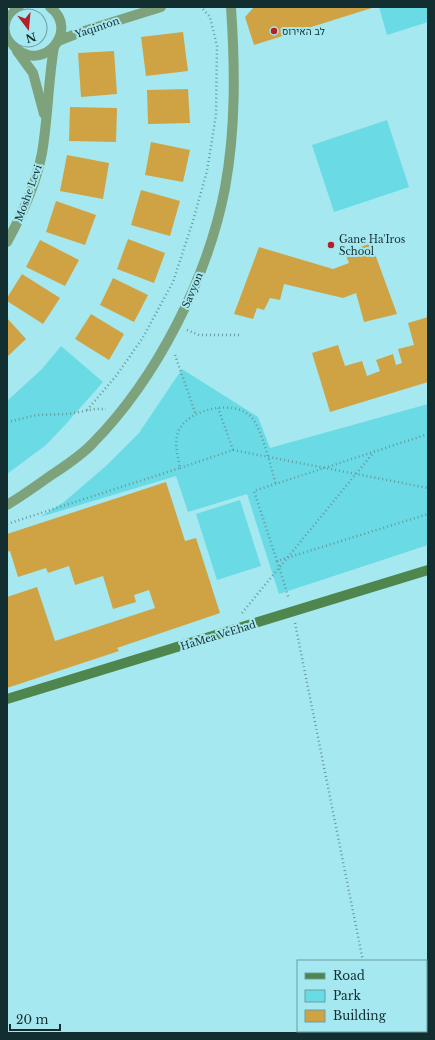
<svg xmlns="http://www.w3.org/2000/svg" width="435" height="1040" viewBox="0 0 435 1040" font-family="'Libre Baskerville',Heebo,serif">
  <rect width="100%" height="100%" fill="#a6e8ef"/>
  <g fill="#6adae5">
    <polygon points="379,7 428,7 428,22 387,35"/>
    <polygon points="387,120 409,187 334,212 312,145"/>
    <polygon points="61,346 103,382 65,425 46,445 7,474 7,401 42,369"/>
    <polygon points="182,369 258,417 270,448 428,404 428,545 279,594 247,494 188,512 176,476 40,517 64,502 107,465 139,433"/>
    <polygon points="240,500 261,566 217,580 196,514"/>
  </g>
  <g fill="#cfa344">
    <polygon points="254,7 375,7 254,45 245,17"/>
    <polygon points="183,32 188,71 146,76 141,37"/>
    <polygon points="114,51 117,94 81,97 78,53"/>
    <polygon points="188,89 190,123 148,124 147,90"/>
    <polygon points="70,107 117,108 116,142 69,141"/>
    <polygon points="151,142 190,150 183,182 145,175"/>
    <polygon points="67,155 109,163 103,199 60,191"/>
    <polygon points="141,190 180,201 170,236 131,225"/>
    <polygon points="56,201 96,215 85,245 46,232"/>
    <polygon points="128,239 165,253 154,283 117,269"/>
    <polygon points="40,240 79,260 65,286 26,267"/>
    <polygon points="371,243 397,314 364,322 356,293 343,298 284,284 280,300 270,298 264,310 257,308 253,319 234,314 259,247 333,269 349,263 345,253"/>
    <polygon points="22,274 60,298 43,324 7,301 7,298"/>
    <polygon points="113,278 148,295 134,322 100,305"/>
    <polygon points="91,314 124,334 109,360 75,339"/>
    <polygon points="428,317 428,382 330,412 312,353 338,345 345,366 362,361 367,376 380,371 376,360 393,354 396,365 402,363 398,349 414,345 408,323"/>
    <polygon points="7,318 26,339 7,357"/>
    <polygon points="166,482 185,541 196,538 220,613 117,648 119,651 7,688 7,597 37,587 55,641 155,608 149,590 134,595 136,602 113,609 103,576 75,585 69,566 48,573 46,568 18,577 10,551 7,552 7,534"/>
  </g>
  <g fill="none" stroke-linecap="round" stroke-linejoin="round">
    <g stroke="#68999e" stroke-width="2.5" stroke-dasharray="1 3" stroke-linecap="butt">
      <polyline points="187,330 199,335 242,335"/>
      <polyline points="175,355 196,415"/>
      <polyline points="87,410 116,376 142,339 173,282 193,221 207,171 216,115 217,46 210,17 202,8"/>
      <polyline points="7,422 37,415 68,414 95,409 106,409"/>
      <polyline points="428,434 254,491 277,561 428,514"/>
      <polyline points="233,450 428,488"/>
      <polyline points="180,468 233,450 218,408"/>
      <path d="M7,524L180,468C178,456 174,444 178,432C187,409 236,398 252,418C262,429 271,468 276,484"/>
      <polyline points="277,561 289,599"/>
      <polyline points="242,613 374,452"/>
      <polyline points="295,623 363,961"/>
      <polyline points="377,1031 377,1033"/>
    </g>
    <g stroke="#7ea37c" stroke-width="10">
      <path d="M19,7C11,12 7,22 8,31C8,38 12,45 17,49C44,72 80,30 50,7"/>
      <polyline points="58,41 81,32 161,7"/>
      <polyline points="17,51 33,73 44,114"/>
      <path d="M7,242C22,215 36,184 42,153C48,118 48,82 54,47"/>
      <path d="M7,505C22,496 36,486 50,476C65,466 81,456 93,443C157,378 208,277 225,188C236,128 235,67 231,7"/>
    </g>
    <polyline stroke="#4e864d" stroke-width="10" points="7,699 428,570"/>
  </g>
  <g fill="#b2202b" stroke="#a6e8ef" stroke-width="1.5">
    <circle cx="274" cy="31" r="4"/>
    <circle cx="331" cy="245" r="4"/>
  </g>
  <g text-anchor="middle" stroke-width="4" stroke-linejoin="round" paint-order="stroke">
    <g font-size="10" fill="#132e31" stroke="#a6e8ef">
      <text transform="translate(97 27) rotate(-18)" y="4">Yaqinton</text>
      <text transform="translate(28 193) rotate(-70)" y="4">Moshe Levi</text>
      <text transform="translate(192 290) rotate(-67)" y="4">Savyon</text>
      <text transform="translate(218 635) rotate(-17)" y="4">HaMea VeEhad</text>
    </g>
    <g font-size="10" fill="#132e31" stroke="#a6e8ef" text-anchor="start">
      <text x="282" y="35">לב האירוס</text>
      <text x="339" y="243">Gane Ha'Iros<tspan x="339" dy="12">School</tspan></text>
    </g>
  </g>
  <rect width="435" height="1040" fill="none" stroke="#132e31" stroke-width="16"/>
  <rect x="297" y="960" width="130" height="72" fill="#a6e8ef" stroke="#6b9ea3"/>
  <rect x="305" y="973" width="20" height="6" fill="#4e864d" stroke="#6b9ea3"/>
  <text x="333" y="980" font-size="12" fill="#132e31">Road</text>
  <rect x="305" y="990" width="20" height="12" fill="#6adae5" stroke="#6b9ea3"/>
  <text x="333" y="1000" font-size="12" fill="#132e31">Park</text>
  <rect x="305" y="1010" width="20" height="12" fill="#cfa344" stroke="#6b9ea3"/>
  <text x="333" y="1020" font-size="12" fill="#132e31">Building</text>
  <g transform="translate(28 28) rotate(164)"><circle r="19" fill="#a6e8ef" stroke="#6b9ea3"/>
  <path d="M0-3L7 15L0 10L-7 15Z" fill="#b2202b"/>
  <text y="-6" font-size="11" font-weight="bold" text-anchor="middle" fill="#132e31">N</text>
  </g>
  <path d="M10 1024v6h50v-6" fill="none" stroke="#132e31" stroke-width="2"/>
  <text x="16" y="1024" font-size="12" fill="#132e31" stroke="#a6e8ef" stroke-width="3" paint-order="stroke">20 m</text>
</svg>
